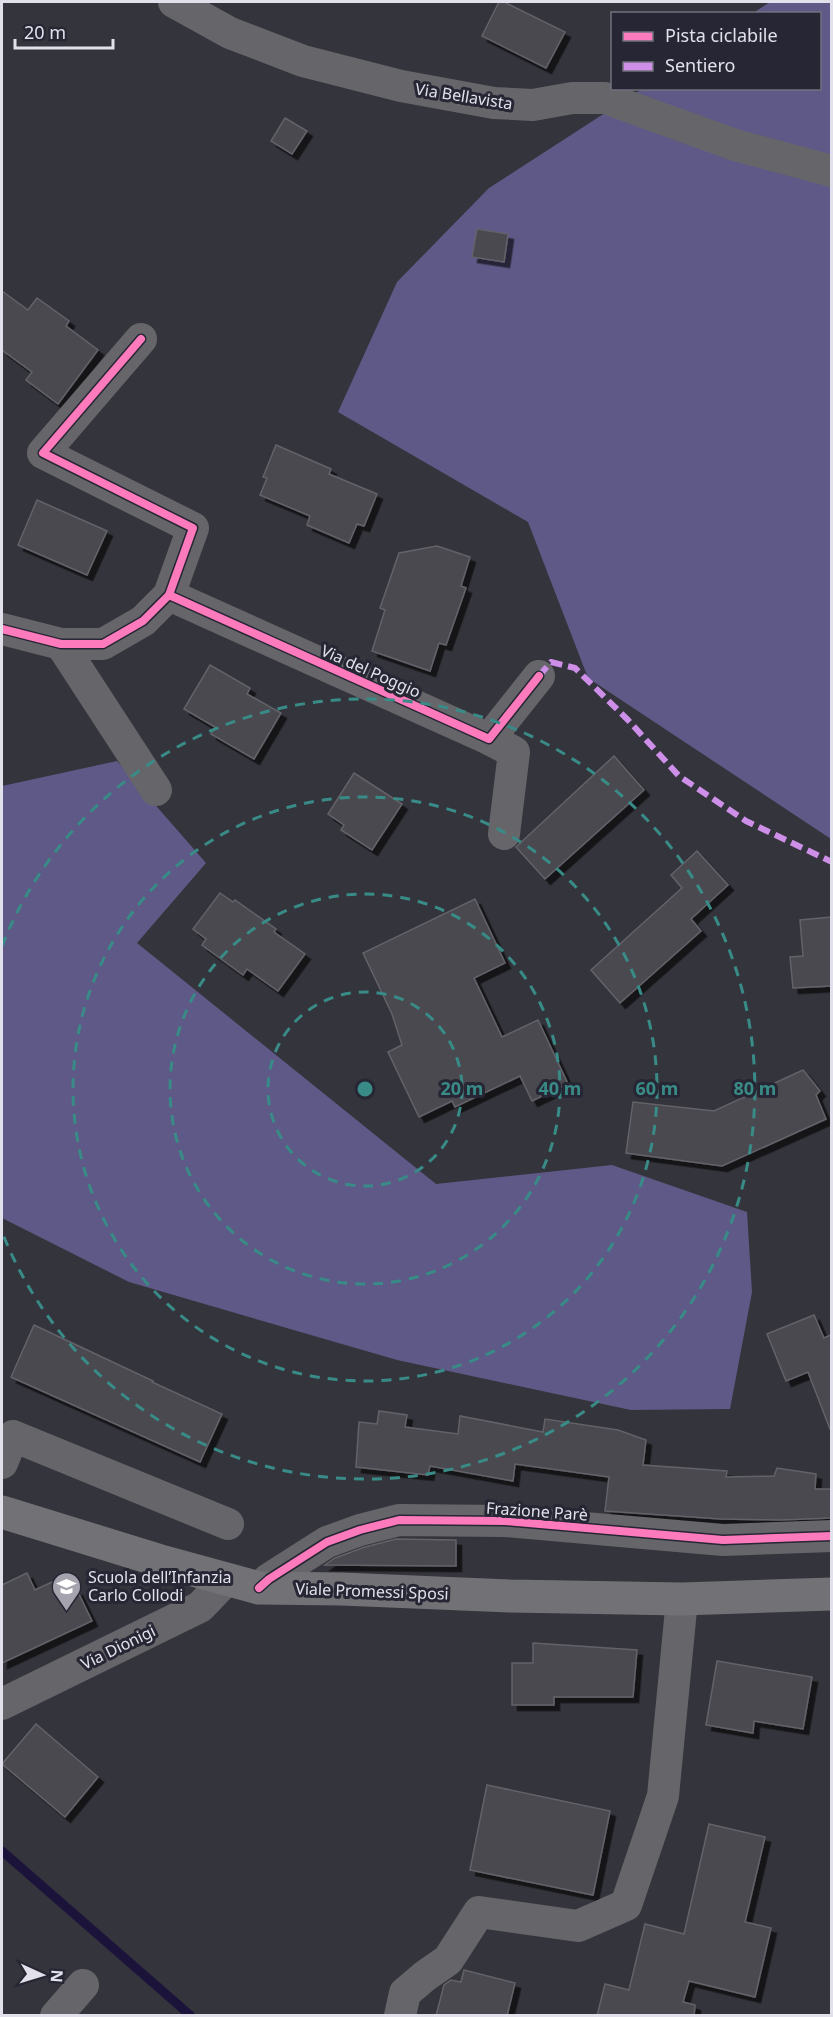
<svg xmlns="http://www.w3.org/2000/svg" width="833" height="2017" viewBox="0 0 833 2017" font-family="'Noto Sans',sans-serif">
  <defs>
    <filter id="shadow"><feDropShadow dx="5.5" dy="5.5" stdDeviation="0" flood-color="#0009"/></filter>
  </defs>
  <rect width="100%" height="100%" fill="#34343c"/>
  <g fill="#5e5986">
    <polygon points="770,2 831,2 831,839 588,678 528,522 338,412 397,282 489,188 642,89 820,88 820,14 753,13"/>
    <polygon points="117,761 206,863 137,943 436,1184 612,1165 747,1212 752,1292 730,1409 631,1410 397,1360 129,1282 2,1218 2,786"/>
  </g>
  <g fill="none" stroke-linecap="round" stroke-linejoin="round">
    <polyline stroke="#1c133b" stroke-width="9" points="2,1851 191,2016"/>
  </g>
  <g fill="#49484f" stroke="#636269" stroke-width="1.5" filter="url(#shadow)">
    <polygon points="499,2 504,2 565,32 546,68 482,36"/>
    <polygon points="285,118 307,131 292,154 271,141"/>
    <polygon points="477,229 508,234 504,262 472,257"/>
    <polygon points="2,291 28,310 37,298 69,321 66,326 98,350 58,404 26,380 32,372 2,350"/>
    <polygon points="276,445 331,469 329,474 377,494 364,526 357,524 349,543 307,525 310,516 260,495 267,478 263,477"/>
    <polygon points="37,500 107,531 87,575 18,545"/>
    <polygon points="437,546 470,557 461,586 466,588 446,645 439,643 430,671 372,651 385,610 380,608 399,553"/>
    <polygon points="210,665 250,688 247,694 281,713 254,759 211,734 215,727 184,709"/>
    <polygon points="614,756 644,790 545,879 516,847"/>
    <polygon points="354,773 402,804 372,850 341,830 344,825 328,814"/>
    <polygon points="697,851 728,885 691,919 701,931 620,1003 591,970 682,888 671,875"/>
    <polygon points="220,893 233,902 235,900 276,929 274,932 305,954 278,991 247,969 243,975 202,945 206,939 193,929"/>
    <polygon points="475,899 505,963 474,978 502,1037 538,1020 568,1084 532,1101 520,1076 455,1107 452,1101 419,1117 388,1052 402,1045 392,1014 363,953"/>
    <polygon points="831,917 831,986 793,988 790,957 803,956 800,920"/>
    <polygon points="803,1070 820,1091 816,1095 826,1119 722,1166 626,1153 633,1102 714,1111"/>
    <polygon points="814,1315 824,1338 831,1335 831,1428 830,1429 808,1372 786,1381 767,1334"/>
    <polygon points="34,1325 153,1381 152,1382 222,1414 200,1462 11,1377"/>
    <polygon points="379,1411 407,1415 405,1427 458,1434 460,1416 543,1432 545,1419 618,1430 646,1440 643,1465 727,1471 726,1477 774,1476 777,1468 816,1474 815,1489 831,1489 831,1518 780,1520 721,1519 605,1511 609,1477 515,1464 513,1481 430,1466 428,1475 356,1467 359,1422 377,1424"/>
    <polygon points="396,1539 456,1540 456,1566 325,1565 335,1558 365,1547"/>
    <polygon points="27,1573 35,1590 52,1582 60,1599 77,1590 92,1621 2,1663 2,1585"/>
    <polygon points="533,1643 637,1650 633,1697 554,1697 554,1705 512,1705 512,1663 533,1663"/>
    <polygon points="717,1661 812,1677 803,1729 754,1721 753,1733 706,1725"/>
    <polygon points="36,1724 98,1777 65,1817 2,1764"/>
    <polygon points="487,1785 610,1811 593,1895 470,1870"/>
    <polygon points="709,1824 765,1837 745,1922 771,1928 755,1997 689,1981 683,2002 695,2005 694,2016 597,2016 605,1984 629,1990 645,1924 684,1934"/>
    <polygon points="464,1970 515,1983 507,2016 436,2016 444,1985 451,1980 461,1982"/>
  </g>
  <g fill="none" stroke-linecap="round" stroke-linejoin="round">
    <g stroke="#66666a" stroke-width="32">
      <polyline points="174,2 230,33 303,61 401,86 494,103 533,105 572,98 605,98 735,145 832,171"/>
      <polyline points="169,595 489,739 539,676"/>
      <polyline points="2,629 61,644 103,644 143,621 169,595 193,528 43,453 141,339"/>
      <polyline points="61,644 156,790"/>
      <polyline points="489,739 514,752 504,834"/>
      <polyline points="2,1463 13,1436 228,1524"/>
      <polyline points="259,1588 269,1579 327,1542 360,1530 399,1520 505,1521 723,1540 832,1536"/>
      <polyline points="2,1704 200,1607 226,1580"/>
      <polyline points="56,2016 83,1985"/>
      <polyline points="400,2016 405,1993 425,1976 448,1960 479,1912 578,1926 626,1905 663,1796 682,1599"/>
    </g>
    <polyline stroke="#727276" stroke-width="33" points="2,1512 164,1562 259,1588 342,1589 510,1596 682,1599 832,1594"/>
    <polyline stroke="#ce8fe9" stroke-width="6" stroke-dasharray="12 6" stroke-linecap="butt" points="539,676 551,662 575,668 628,720 679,776 746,821 832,862"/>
    <defs>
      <g id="cycleway">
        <polyline points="169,595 489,739 539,676"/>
        <polyline points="2,629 61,644 103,644 143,621 169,595 193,528 43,453 141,339"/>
        <polyline points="259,1588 269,1579 327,1542 360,1530 399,1520 505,1521 723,1540 832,1536"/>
      </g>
    </defs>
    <use href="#cycleway" stroke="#272634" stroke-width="11"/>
    <use href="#cycleway" stroke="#fd7abc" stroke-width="8"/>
  </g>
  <g fill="none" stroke="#398b87" stroke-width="3" stroke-dasharray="10 8">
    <circle cx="365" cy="1089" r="97"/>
    <circle cx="365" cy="1089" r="195"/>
    <circle cx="365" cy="1089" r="292"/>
    <path d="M2 946A390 390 0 1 1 2 1232"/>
  </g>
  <defs>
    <symbol id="school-pin" viewBox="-11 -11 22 30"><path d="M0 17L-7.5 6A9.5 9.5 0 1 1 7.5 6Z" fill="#a5a4ae" stroke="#272634"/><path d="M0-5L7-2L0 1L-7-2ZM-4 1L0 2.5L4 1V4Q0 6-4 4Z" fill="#fff"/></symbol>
  </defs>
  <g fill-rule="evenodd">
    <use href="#school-pin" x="50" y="1570" width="33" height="45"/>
  </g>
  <g text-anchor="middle" stroke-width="6" stroke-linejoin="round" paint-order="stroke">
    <g font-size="16" fill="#e2e1eb" stroke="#272634">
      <text transform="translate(464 96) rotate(9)" y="6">Via Bellavista</text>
      <text transform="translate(371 671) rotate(24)" y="6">Via del Poggio</text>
      <text transform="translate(537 1511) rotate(4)" y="6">Frazione Parè</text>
      <text transform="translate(372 1591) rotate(2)" y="6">Viale Promessi Sposi</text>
      <text transform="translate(118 1647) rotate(-26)" y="6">Via Dionigi</text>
    </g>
    <g font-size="16" fill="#e2e1eb" stroke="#272634" text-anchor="start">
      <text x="88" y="1583">Scuola dell’Infanzia<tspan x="88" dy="18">Carlo Collodi</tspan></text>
    </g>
  </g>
  <circle cx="365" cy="1089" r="9" fill="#398b87" stroke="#272634" stroke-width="3"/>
  <g font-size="18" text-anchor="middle" font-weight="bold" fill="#398b87" stroke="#272634" stroke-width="6" stroke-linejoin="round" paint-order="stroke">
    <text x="462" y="1095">20 m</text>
    <text x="560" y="1095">40 m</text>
    <text x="657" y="1095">60 m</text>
    <text x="755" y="1095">80 m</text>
  </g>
  <rect width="833" height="2017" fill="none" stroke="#e2e1eb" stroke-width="6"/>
  <rect x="611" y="12" width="210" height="78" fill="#272634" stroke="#72717d" stroke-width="1.5"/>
  <rect x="623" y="32" width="30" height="9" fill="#fd7abc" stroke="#72717d" stroke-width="1.5"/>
  <text x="665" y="42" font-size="18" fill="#e2e1eb">Pista ciclabile</text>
  <rect x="623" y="62" width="30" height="9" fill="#ce8fe9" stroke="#72717d" stroke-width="1.5"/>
  <text x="665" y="72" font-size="18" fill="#e2e1eb">Sentiero</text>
  <g transform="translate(42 1975) rotate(94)" stroke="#272634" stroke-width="4.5" paint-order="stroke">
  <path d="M0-4.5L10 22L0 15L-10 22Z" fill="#e2e1eb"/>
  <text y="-9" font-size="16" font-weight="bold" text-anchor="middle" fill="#e2e1eb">N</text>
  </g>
  <path d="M15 39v9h98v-9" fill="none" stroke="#e2e1eb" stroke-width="3"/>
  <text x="24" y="39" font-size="18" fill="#e2e1eb" stroke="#272634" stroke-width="4.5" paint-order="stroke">20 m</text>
</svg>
